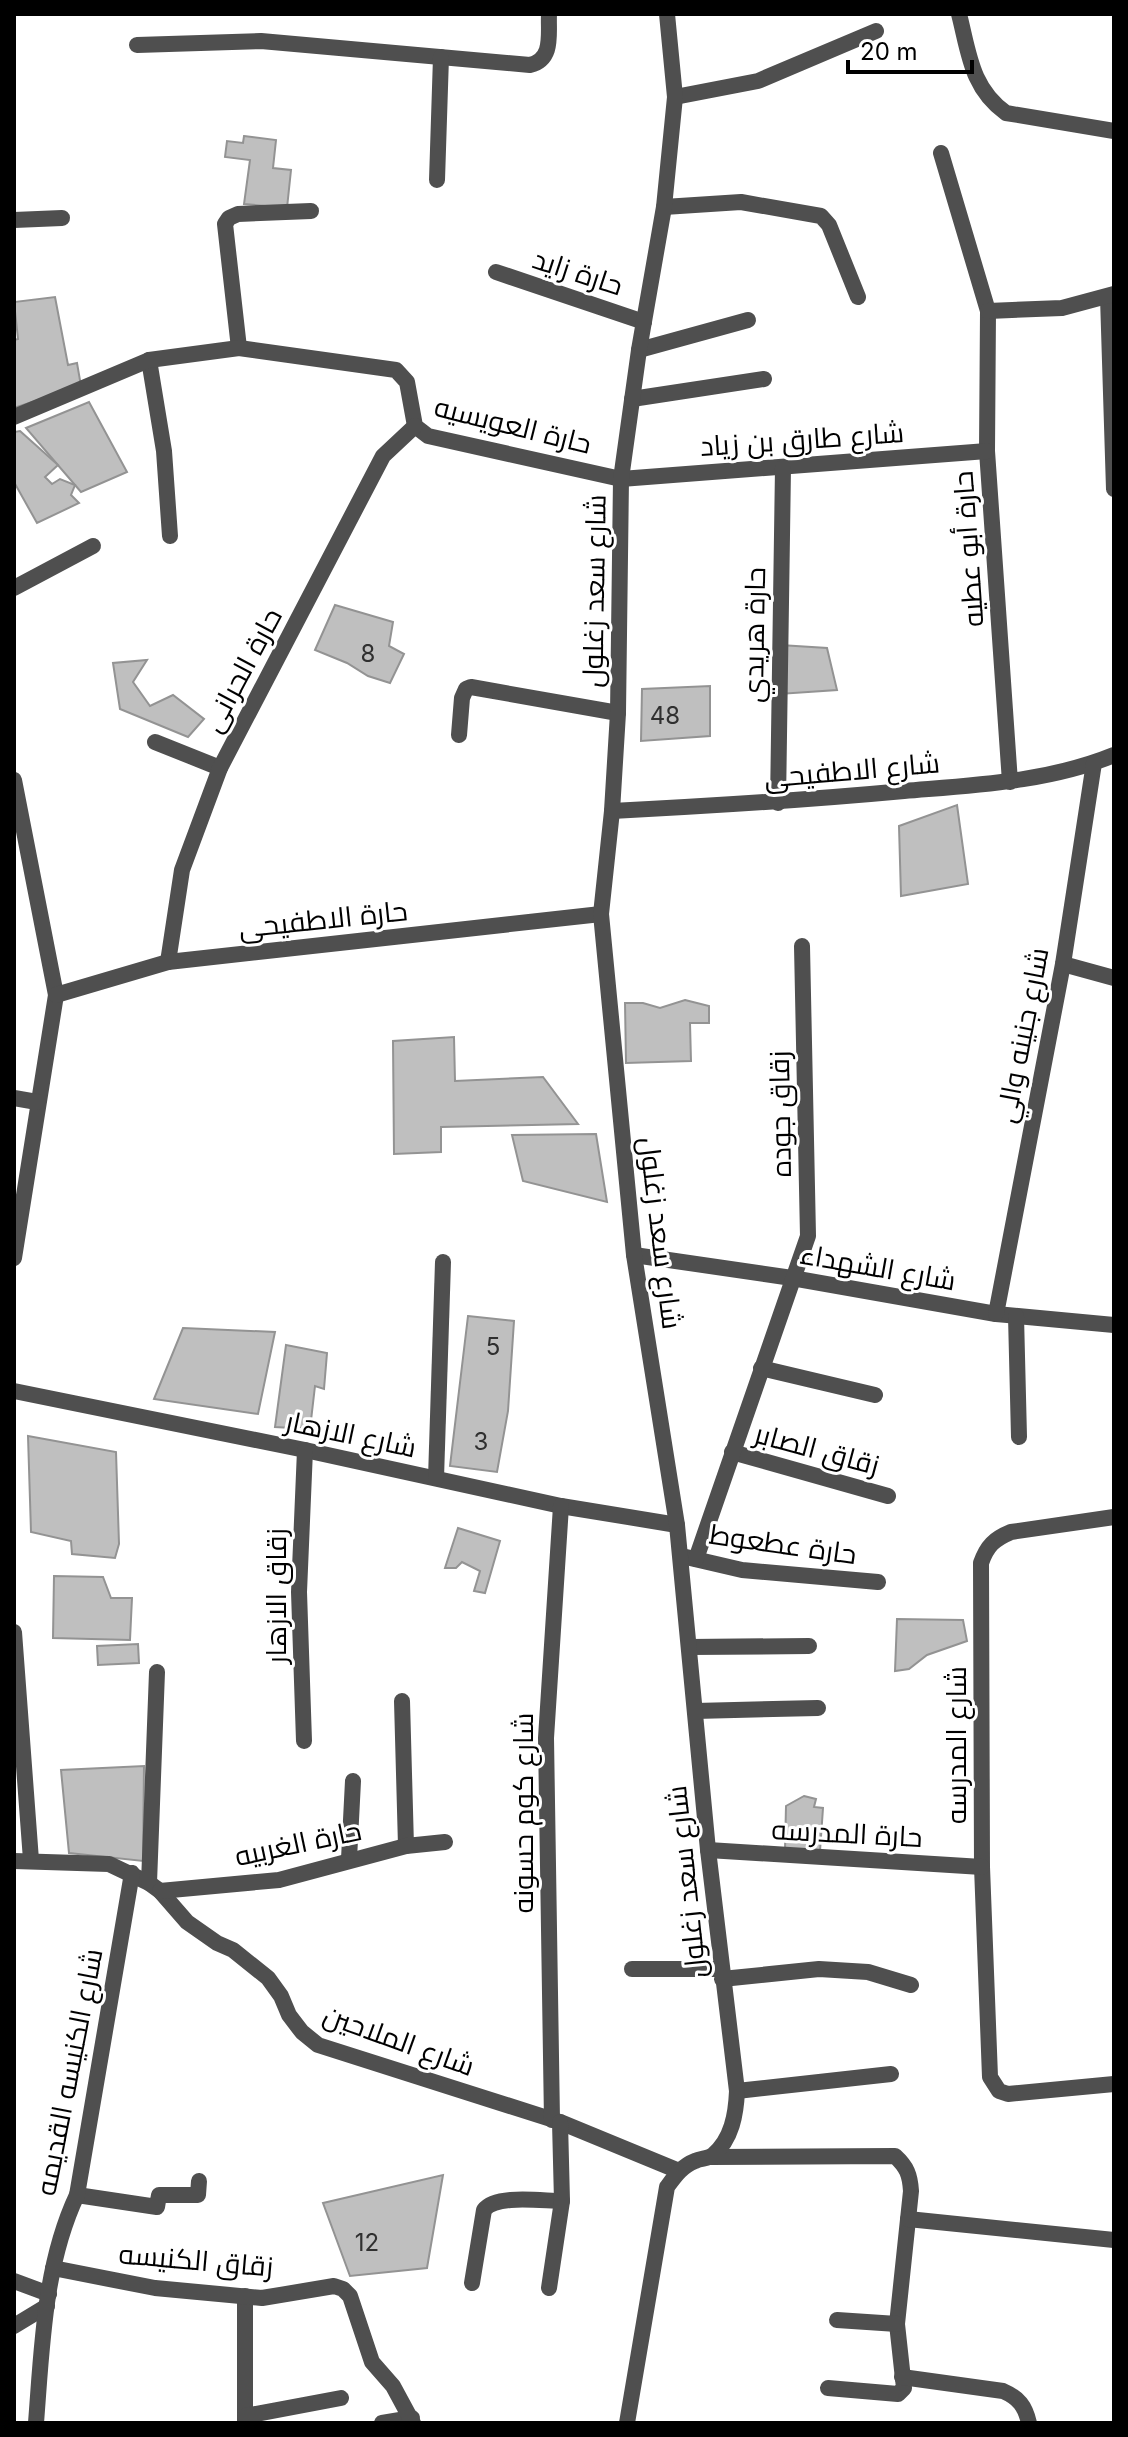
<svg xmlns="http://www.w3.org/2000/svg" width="1128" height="2437" viewBox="0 0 1128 2437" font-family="Inter,Cairo,sans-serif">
  <rect width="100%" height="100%" fill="#fff"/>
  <g fill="#bfbfbf" stroke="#939393" stroke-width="2">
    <polygon points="244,136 276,140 273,168 291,170 287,208 244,204 250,160 225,157 227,141 243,143"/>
    <polygon points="55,297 68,365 77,363 81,386 14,408 14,340 18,339 14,302"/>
    <polygon points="89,402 127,472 81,492 26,428"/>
    <polygon points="20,431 58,465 45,477 52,484 60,479 75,485 71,495 79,503 37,523 14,482 14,432"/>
    <polygon points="335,605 393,622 389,646 404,654 390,683 368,676 347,663 315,650"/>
    <polygon points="780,645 827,648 837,690 779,694"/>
    <polygon points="147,660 133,682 150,706 173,695 204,719 188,737 120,709 113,663"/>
    <polygon points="710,686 710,736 641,741 642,689"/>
    <polygon points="957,805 968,884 901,896 899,826"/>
    <polygon points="685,1000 709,1006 709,1023 690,1023 691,1061 626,1063 625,1003 643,1003 660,1008"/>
    <polygon points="454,1037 455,1081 543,1077 578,1124 441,1127 441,1152 394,1154 393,1041"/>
    <polygon points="596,1134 607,1202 523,1181 512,1135"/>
    <polygon points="468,1316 514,1321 508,1411 497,1472 450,1466"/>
    <polygon points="183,1328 275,1332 258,1414 154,1399"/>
    <polygon points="286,1345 327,1353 324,1389 315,1386 310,1429 275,1427"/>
    <polygon points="28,1436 116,1452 119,1544 115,1558 72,1554 71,1541 31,1532"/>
    <polygon points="458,1528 500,1541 485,1593 474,1591 480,1571 462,1562 456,1568 445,1568"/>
    <polygon points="54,1576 103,1577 111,1598 132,1598 130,1640 53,1638"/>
    <polygon points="897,1619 963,1620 967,1641 927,1655 909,1669 895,1671"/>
    <polygon points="138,1644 139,1663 98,1665 97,1646"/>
    <polygon points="144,1766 143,1861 69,1853 61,1770"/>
    <polygon points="804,1796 816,1799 814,1807 823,1808 820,1851 785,1850 786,1806"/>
    <polygon points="443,2175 427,2268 350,2276 323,2203"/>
  </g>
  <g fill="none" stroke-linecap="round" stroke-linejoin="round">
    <g stroke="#4f4f4f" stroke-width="16">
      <polyline points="245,2296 245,2423"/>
      <polyline points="245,2416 341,2398"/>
      <polyline points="382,2423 412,2418"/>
    </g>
    <g stroke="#4f4f4f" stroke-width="16">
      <path d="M959,14C969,53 971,88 1006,113L1114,131"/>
      <path d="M137,45L261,41L530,65C554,59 548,34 549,14"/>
      <polyline points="675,97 758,81 876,31"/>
      <polyline points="941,153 988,311 987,451 1010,782"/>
      <polyline points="437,180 441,57"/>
      <polyline points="664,207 741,202 821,216 829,225 858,297"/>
      <polyline points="14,220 62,218"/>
      <polyline points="496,272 644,322"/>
      <polyline points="1108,297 1114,489"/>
      <polyline points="988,311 1062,308 1114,294"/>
      <polyline points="239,348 225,224 229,218 238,214 311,211"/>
      <polyline points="639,350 748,320"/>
      <polyline points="149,360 164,451 170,536"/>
      <polyline points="632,399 764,379"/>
      <polyline points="14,417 149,360 239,348 396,370 407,382 415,426 428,436 621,479 987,451"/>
      <polyline points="14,588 93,546"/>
      <polyline points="459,735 462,698 466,689 471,687 618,713"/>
      <polyline points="155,742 220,768"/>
      <polyline points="14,780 56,995 14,1258"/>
      <polyline points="778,803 783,468"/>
      <path d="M612,811C710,806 807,800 904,791C975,785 1048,782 1114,755"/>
      <polyline points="168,962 182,870 220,768 383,456 415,426"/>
      <polyline points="1063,964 1114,978"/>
      <polyline points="56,995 168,962 601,914"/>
      <polyline points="14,1098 37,1102"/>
      <polyline points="634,1255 792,1278 996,1314 1114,1325"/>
      <polyline points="996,1314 1063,964 1094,763"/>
      <polyline points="1016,1316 1019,1437"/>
      <polyline points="761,1368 875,1395"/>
      <polyline points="14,1391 305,1450 561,1506 677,1525"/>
      <polyline points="732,1452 888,1496"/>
      <polyline points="436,1478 443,1262"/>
      <path d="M1114,1517L1011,1532C994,1539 987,1546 981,1563L982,1867L990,2077L999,2091L1008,2094L1114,2084"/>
      <polyline points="686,1557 742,1570 878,1582"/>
      <polyline points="696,1559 808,1236 802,946"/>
      <polyline points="14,1632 31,1860"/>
      <polyline points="689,1647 809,1646"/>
      <polyline points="402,1701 406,1846"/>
      <polyline points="695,1711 818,1708"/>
      <polyline points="304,1741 299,1592 305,1450"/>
      <polyline points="708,1850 982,1867"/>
      <polyline points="349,1859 353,1781"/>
      <polyline points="14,1861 109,1864 149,1883 160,1891 187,1922 217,1943 233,1950 268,1978 281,1996 289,2015 302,2032 318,2045 560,2122 679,2171"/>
      <polyline points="149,1883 157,1672"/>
      <polyline points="160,1891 279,1880 406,1846 445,1842"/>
      <polyline points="632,1969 721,1969"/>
      <polyline points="722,1979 819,1969 868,1972 911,1985"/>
      <polyline points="737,2091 891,2074"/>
      <polyline points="552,2120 546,1738 561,1506"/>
      <path d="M711,2157L895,2156C907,2167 910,2175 911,2191L897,2324L904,2388L898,2394L828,2388"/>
      <polyline points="77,2195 157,2207 159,2195 198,2195 199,2181"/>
      <polyline points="908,2219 1114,2240"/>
      <polyline points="53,2268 155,2288 262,2298 334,2286 343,2289 350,2296 372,2362 393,2386 413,2423"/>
      <polyline points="14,2281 49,2294"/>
      <path d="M472,2283L484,2210C496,2194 542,2201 562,2201"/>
      <polyline points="549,2288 562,2201 560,2122"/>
      <polyline points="837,2320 897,2324"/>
      <polyline points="14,2326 47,2306"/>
      <path d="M902,2377L1003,2391C1019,2398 1025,2406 1029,2423"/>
      <path d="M36,2423C42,2347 44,2265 77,2195L132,1873"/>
      <path d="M627,2423L667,2187C675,2176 682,2166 695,2161C701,2158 708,2159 713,2155C732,2139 736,2114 737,2091L708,1850L677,1525L634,1255L601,914L612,811L618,713L621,479L639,350L664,207L675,97L667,14"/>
    </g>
  </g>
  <g text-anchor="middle" stroke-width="6" stroke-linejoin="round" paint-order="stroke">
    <g font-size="24" fill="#303030">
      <text x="368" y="662">8</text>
      <text x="665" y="724">48</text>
      <text x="493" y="1355">5</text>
      <text x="481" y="1450">3</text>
      <text x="367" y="2251">12</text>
    </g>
    <g font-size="28" fill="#000" stroke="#fff">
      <text transform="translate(578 272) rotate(18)" y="10">حارة زايد</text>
      <text transform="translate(513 425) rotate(14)" y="10">حارة العويسيه</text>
      <text transform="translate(802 439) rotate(-4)" y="10">شارع طارق بن زياد</text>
      <text transform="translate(968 549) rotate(-94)" y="10">حارة أبو عطيه</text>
      <text transform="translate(594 591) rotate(-89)" y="10">شارع سعد زغلول</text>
      <text transform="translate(754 635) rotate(-89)" y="10">حارة هريدي</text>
      <text transform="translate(242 670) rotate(-62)" y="10">حارة الحرانى</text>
      <text transform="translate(852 770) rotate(-5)" y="10">شارع الاطفيحى</text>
      <text transform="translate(323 919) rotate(-6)" y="10">حارة الاطفيحى</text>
      <text transform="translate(1022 1035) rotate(-79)" y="10">شارع جنينه والي</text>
      <text transform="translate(780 1114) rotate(-91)" y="10">زقاق جوده</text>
      <text transform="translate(661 1233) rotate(83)" y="10">شارع سعد زغلول</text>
      <text transform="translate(878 1267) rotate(10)" y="10">شارع الشهداء</text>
      <text transform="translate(351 1434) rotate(12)" y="10">شارع الازهار</text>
      <text transform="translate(817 1449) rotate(15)" y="10">زقاق الصابر</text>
      <text transform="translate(783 1544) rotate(8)" y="10">حارة عطعوط</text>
      <text transform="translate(276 1596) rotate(-90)" y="10">زقاق الازهار</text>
      <text transform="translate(956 1745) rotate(-90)" y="10">شارع المدرسه</text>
      <text transform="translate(523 1813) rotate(-90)" y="10">شارع كوم حسونه</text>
      <text transform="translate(847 1833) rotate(3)" y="10">حارة المدرسه</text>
      <text transform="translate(298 1843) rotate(-12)" y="10">حارة الغربيه</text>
      <text transform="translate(686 1882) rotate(-96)" y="10">شارع سعد زغلول</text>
      <text transform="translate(399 2040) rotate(20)" y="10">شارع الملاحين</text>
      <text transform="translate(69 2072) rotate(-79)" y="10">شارع الكنيسه القديمه</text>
      <text transform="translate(196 2260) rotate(5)" y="10">زقاق الكنيسه</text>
    </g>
  </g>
  <rect width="1128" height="2437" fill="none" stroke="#000000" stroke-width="32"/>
  <path d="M848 60v12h124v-12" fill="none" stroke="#000000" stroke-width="4"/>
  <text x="860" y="60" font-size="24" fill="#000000" stroke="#ffffff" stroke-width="6" paint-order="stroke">20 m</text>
</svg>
